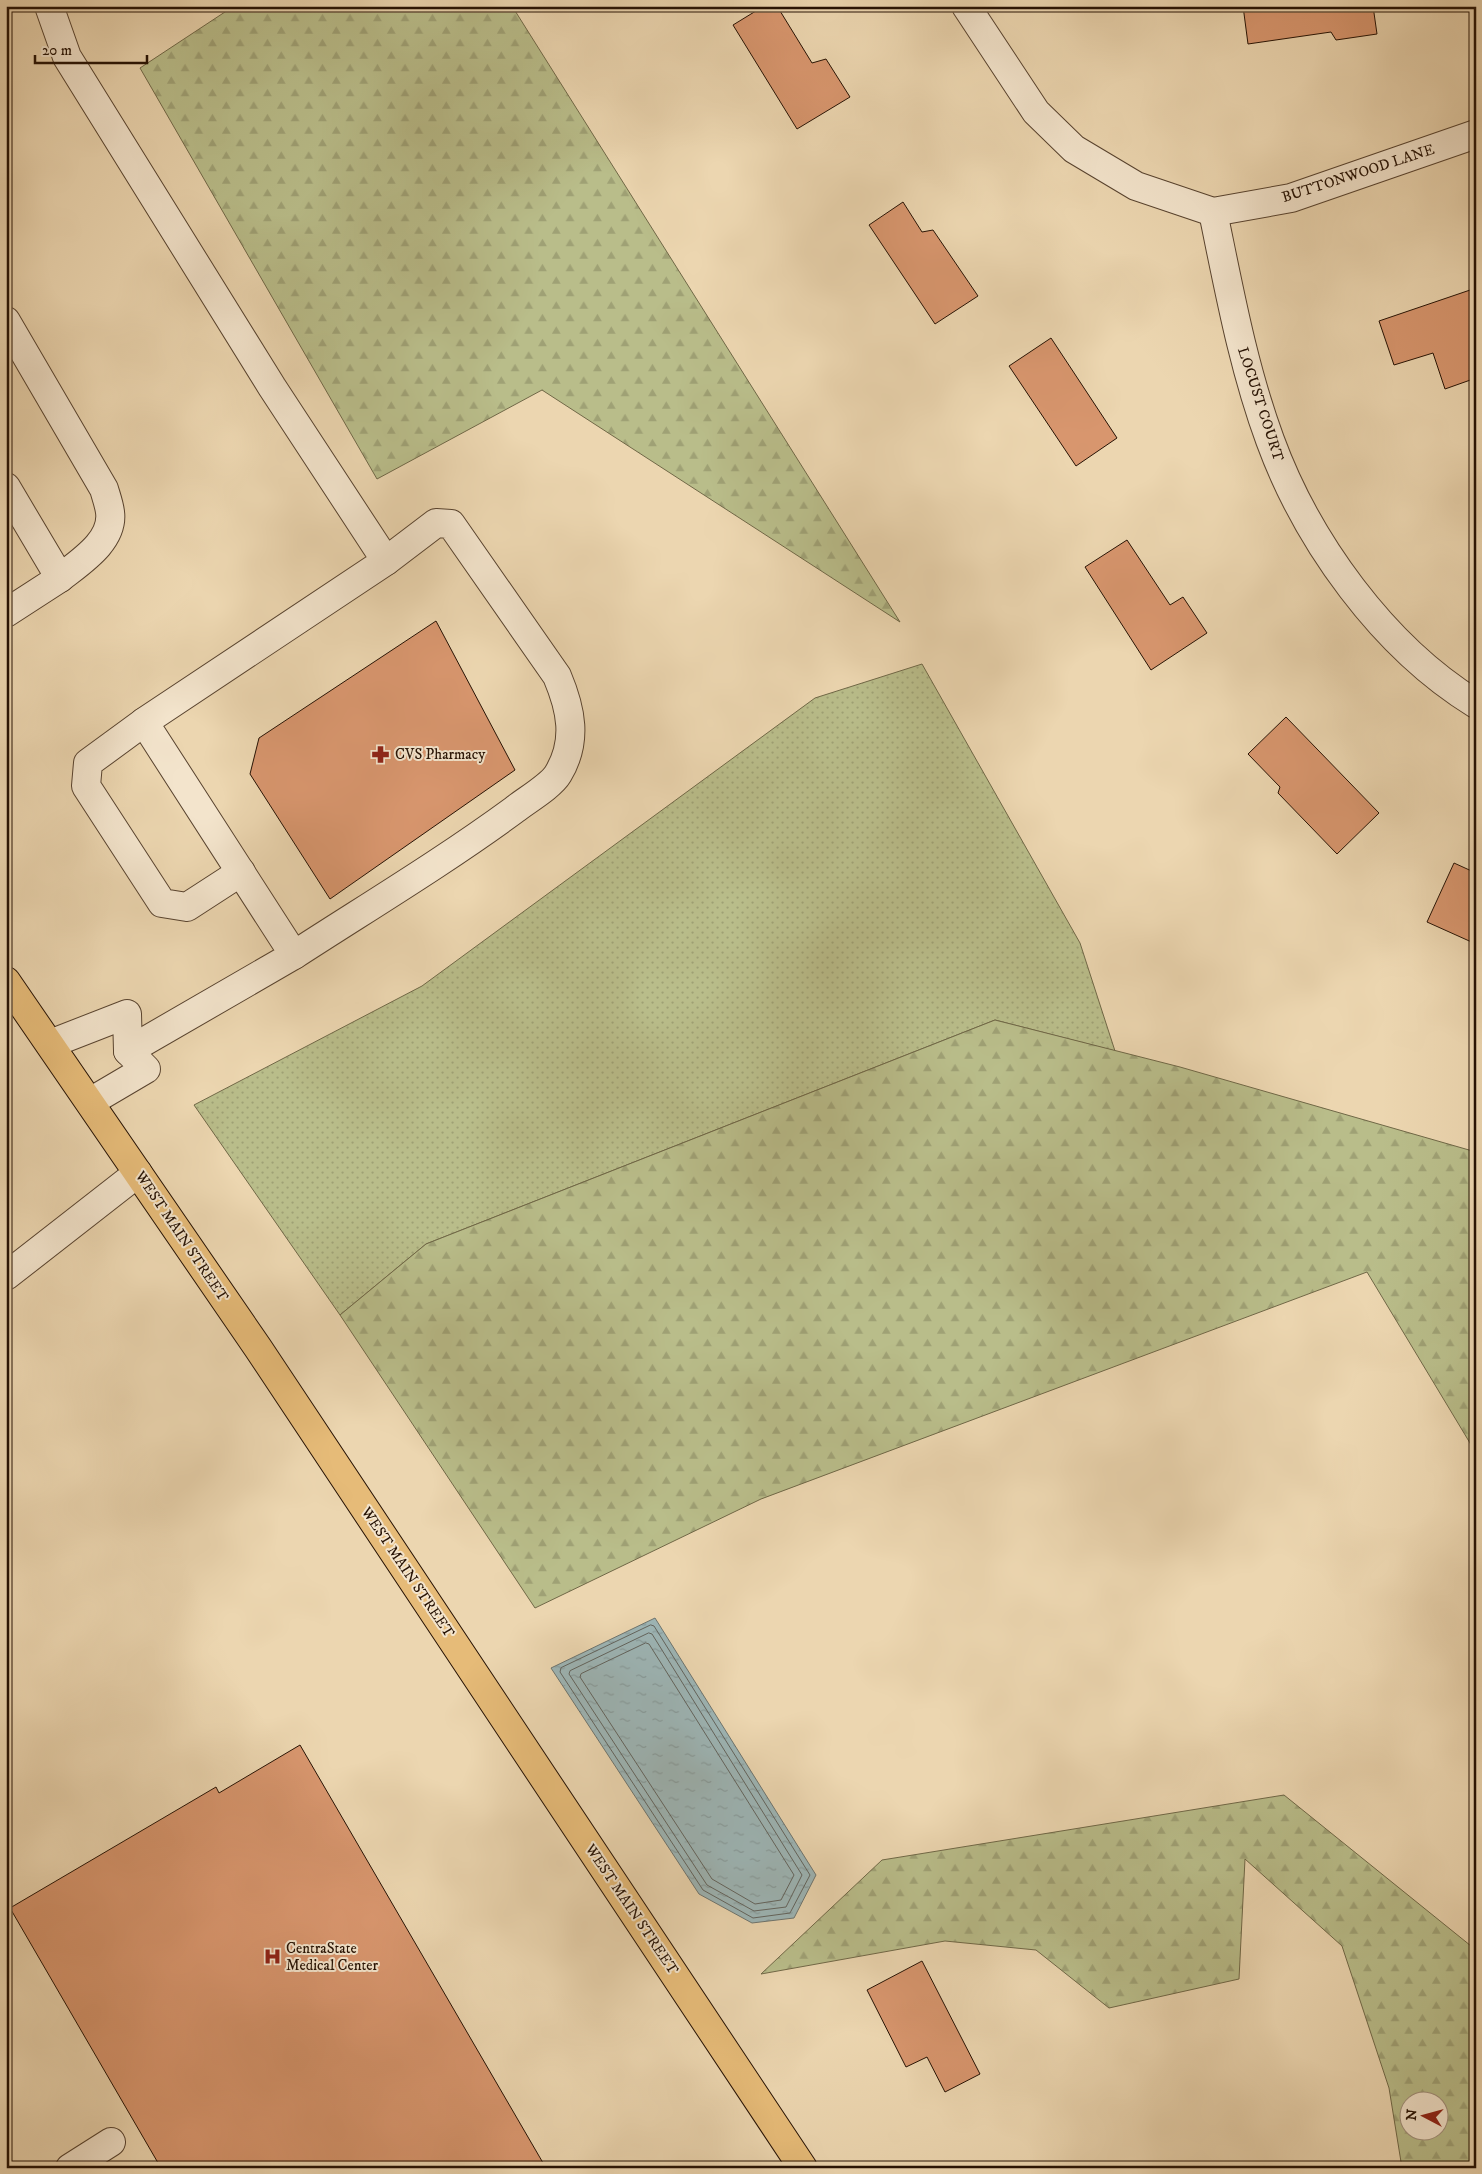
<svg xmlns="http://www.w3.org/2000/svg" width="1482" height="2174" viewBox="0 0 1482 2174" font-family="'IM FELL DW Pica',serif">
  <defs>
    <pattern id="grass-dots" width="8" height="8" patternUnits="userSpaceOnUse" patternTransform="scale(1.25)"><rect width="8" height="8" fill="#b9bd8a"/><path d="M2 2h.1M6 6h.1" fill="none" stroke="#9fa175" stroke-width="1.8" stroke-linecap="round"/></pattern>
    <pattern id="forest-firs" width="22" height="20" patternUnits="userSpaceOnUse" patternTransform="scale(1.25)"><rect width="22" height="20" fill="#b9bd8a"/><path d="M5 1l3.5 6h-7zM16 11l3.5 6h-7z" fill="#9fa175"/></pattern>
    <pattern id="water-ripples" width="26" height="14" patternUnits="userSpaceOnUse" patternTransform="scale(1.25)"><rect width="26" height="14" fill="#9db6b7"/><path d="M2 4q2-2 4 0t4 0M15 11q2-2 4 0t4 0" fill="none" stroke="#879b9c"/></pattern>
  </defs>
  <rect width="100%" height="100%" fill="#ecd6b0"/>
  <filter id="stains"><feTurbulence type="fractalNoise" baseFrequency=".004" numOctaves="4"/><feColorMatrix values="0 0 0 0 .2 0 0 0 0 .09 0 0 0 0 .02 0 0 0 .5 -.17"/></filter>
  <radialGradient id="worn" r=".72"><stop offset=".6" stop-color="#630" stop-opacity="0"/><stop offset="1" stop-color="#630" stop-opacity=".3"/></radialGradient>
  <polygon fill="url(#grass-dots)" stroke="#706847" points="922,664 1080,943 1115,1051 995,1020 426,1244 340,1315 194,1105 422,986 815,698"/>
  <g fill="url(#forest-firs)" stroke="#706847" fill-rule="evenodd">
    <polygon points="234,6 512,6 900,622 542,390 377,479 140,68"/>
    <polygon points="995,1020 1180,1067 1476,1152 1476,1453 1367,1272 761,1499 535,1608 340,1315 426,1244"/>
    <path d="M1284,1795L1476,1950V2168H1402L1389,2088L1342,1946L1245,1859L1239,1979L1109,2008L1036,1950L945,1941L761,1974L882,1860ZM1410,2102H1440V2132H1410Z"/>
  </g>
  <polygon fill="url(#water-ripples)" stroke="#6d746f" points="655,1618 816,1875 794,1918 752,1923 699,1894 551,1668"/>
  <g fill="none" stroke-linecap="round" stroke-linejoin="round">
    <g stroke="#62645e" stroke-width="1">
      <polygon points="651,1625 654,1626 810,1875 790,1913 753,1918 703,1890 560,1672 561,1668"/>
      <polygon points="649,1633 652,1634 802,1875 786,1907 754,1911 707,1885 569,1674 570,1671"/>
      <polygon points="646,1643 649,1644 794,1875 781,1900 755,1904 712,1879 580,1677 581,1674"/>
    </g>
  </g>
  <g fill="#d8966e" stroke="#261204">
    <polygon points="764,6 777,6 812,63 826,59 850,97 797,129 733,25"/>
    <polygon points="1243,6 1373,6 1377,34 1336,40 1331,32 1248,44"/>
    <polygon points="903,202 922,232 933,230 978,296 935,324 869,225"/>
    <polygon points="1476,288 1476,378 1445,389 1433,353 1394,365 1379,321"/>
    <polygon points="1051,338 1117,438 1076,466 1009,366"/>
    <polygon points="1127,540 1170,605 1183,597 1207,633 1151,670 1085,567"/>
    <polygon points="436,621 515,770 330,899 250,774 259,738"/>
    <polygon points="1286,717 1379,813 1337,854 1278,793 1280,787 1248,754"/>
    <polygon points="1454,863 1476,873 1476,944 1427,922"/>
    <polygon points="300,1745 546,2168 161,2168 10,1908 216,1787 219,1793"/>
    <polygon points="922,1961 980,2074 945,2092 927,2057 906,2067 867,1990"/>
  </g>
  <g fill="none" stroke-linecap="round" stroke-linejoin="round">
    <defs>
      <g id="minor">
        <polyline points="49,6 67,57 272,387 386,561 144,722 294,955 128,1051"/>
        <polyline points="966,6 1036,112 1074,149 1136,186 1213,212 1291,198 1476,134"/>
        <path d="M1213,212C1229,289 1243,367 1270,440C1307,541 1383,647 1476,704"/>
        <path d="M6,321L104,489C106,496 109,504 110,512C114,541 80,562 60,578"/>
        <polyline points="6,487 60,578 6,613"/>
        <polyline points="144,722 88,763 86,786 162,903 187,907 241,872"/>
        <path d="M294,955C368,907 443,862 514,810C525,801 551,786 558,774C578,741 571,709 557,676L451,524L436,523L386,561"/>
        <polyline points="50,1044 127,1014 128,1051 146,1069 90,1102"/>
        <polyline points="6,1276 138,1173"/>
        <polyline points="70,2168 111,2142"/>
      </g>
      <polyline id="major" points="6,981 258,1348 803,2168"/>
    </defs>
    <use href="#minor" stroke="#58432f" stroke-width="30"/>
    <use href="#major" stroke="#261204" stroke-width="30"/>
    <use href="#minor" stroke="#f3e4cc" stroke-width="28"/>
    <use href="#major" stroke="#e6bb78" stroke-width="28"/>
  </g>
  <defs>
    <symbol id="pharmacy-bare" viewBox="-9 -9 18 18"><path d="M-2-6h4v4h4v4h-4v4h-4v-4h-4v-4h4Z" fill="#8f2418" stroke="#f3e4cc" stroke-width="2.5" paint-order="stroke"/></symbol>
    <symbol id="hospital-bare" viewBox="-9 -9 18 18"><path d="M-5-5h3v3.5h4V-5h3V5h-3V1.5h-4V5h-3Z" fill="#8f2418" stroke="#f3e4cc" stroke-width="2.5" paint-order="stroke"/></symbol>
  </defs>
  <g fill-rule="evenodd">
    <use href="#pharmacy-bare" x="368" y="742" width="25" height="25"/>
    <use href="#hospital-bare" x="260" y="1944" width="25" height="25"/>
  </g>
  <g text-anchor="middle" stroke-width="4" stroke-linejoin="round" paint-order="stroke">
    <g font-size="15" fill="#261204" stroke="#f3e4cc">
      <text transform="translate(1358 173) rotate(-18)" y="5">BUTTONWOOD LANE</text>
      <text transform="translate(1261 404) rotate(72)" y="5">LOCUST COURT</text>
      <text transform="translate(182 1236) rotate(56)" y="5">WEST MAIN STREET</text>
      <text transform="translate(408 1572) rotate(56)" y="5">WEST MAIN STREET</text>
      <text transform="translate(632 1909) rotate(56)" y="5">WEST MAIN STREET</text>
    </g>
    <g font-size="15" fill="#261204" stroke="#f3e4cc" text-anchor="start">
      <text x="395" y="759">CVS Pharmacy</text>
      <text x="286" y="1953">CentraState<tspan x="286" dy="17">Medical Center</tspan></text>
    </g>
  </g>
  <rect width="1482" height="2174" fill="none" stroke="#ecd6b0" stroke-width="25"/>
  <rect x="8" y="8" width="1467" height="2159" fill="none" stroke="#261204" stroke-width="2.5"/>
  <rect x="12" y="12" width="1457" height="2149" fill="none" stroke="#261204"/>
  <g transform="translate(1424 2116) rotate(276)"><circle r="24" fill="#f3e4cc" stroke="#a1907c"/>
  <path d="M0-4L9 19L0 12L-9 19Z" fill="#8f2418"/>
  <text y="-8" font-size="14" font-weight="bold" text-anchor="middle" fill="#261204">N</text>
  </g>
  <path d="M35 55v8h112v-8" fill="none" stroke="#261204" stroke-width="2.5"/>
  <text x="42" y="55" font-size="15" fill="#261204" stroke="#f3e4cc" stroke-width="4" paint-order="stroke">20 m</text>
  <rect width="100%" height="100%" filter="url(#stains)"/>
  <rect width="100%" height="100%" fill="url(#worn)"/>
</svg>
